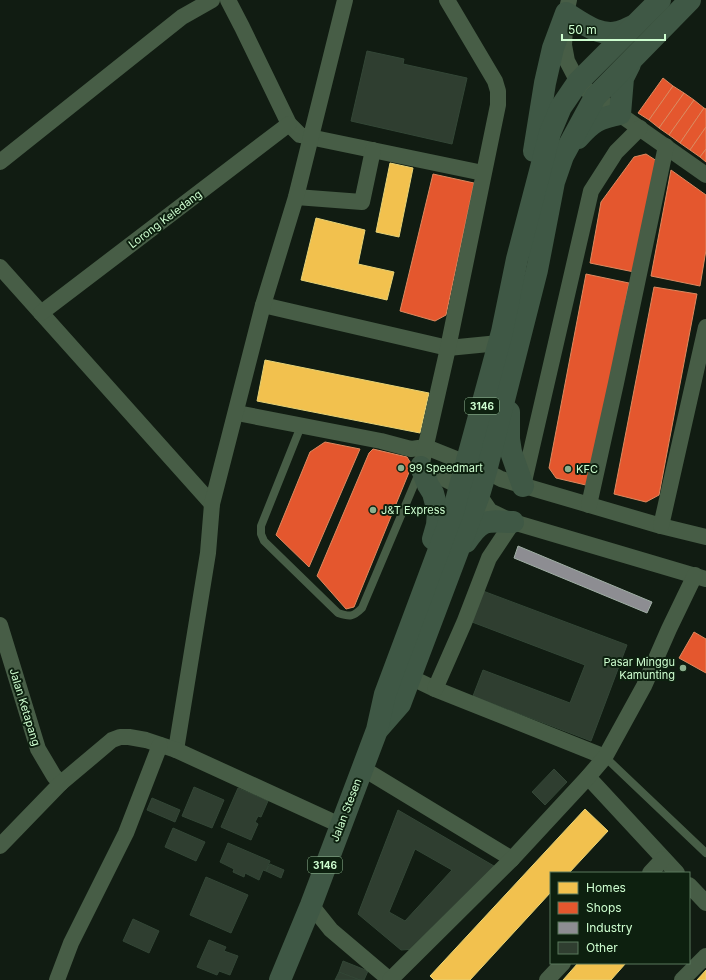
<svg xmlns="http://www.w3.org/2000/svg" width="706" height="980" viewBox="0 0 706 980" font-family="Inter,sans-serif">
  <rect width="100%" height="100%" fill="#111c12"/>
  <g fill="#f2c14e" stroke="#e7d375">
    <polygon points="390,163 413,168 399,237 376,232"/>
    <polygon points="316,218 365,230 358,264 394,272 387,300 301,280"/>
    <polygon points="265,360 429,393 420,433 257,401"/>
    <polygon points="585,809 608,831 569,873 551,873 551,892 470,980 434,980 430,976"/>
    <polygon points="578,963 626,963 611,980 563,980"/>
    <polygon points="706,970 706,980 697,980"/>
  </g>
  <g fill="#e4572e" stroke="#dd895f">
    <polygon points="663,78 673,86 649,120 638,113"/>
    <polygon points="673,86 684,93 659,128 649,120"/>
    <polygon points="684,93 694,100 669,135 659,128"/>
    <polygon points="694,100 704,108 680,143 669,135"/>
    <polygon points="704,108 706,109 706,127 690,150 680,143"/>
    <polygon points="706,127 706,149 700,157 690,150"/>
    <polygon points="706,149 706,162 700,157"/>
    <polygon points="646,154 660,163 639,273 590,263 601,202 634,157"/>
    <polygon points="671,170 706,195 706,250 700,286 651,276"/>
    <polygon points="433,174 474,183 446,315 435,321 400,311"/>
    <polygon points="586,274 629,283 590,486 556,478 549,468"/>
    <polygon points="654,287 697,294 659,495 646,502 614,494"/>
    <polygon points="325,442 360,449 309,567 276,535 310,452"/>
    <polygon points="373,449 407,457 412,465 354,607 346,609 317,576 369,453"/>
    <polygon points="694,632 706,639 706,673 679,658"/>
  </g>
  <polygon fill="#8d8d92" stroke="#a0afa5" points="518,546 652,602 647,613 514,558"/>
  <g fill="#2f3e30" stroke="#334636" fill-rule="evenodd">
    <polygon points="367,51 404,59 403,64 467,78 452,144 351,121"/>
    <polygon points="483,591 627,645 591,741 473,696 483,670 570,703 585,665 472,622"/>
    <polygon points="554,769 567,782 545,805 532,792"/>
    <polygon points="194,787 224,800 212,828 182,816"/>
    <polygon points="238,788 268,801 261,817 258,816 255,822 258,824 251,840 221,827"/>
    <polygon points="152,798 180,810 175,822 147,810"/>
    <path d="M398,810L494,866L416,949L401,950L358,914ZM415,849L452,870L405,921L389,912Z"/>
    <polygon points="173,828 205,842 196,861 165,847"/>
    <polygon points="228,843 270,861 266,871 263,870 259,880 245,873 244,877 233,872 234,869 220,862"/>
    <polygon points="270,864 284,870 281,878 266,871"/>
    <polygon points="206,877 248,895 231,933 190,915"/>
    <polygon points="133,919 159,931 149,953 123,941"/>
    <polygon points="209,940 226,947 224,951 238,956 230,975 219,971 217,975 197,967"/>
    <polygon points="343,961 368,971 364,980 360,980 339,972"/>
    <polygon points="339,972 360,980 335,980"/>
  </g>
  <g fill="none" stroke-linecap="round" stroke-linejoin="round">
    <g stroke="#475d46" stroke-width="8">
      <path d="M301,426L261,526V534L264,541L338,613C350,617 353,617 362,608L419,473"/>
      <polyline points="605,757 706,853"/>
    </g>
    <g stroke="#475d46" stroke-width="16">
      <polyline points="228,0 242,27 289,124 300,135 483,173"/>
      <polyline points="569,0 566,13 564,45 567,61 578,82 595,97 706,175"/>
      <polyline points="0,162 182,17 212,0"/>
      <polyline points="296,197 362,202 373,150"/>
      <polyline points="0,267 212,504"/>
      <polyline points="263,305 448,348 499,343"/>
      <polyline points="41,313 289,124"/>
      <polyline points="237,413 381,441 411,449 426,447 486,471 501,479 661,526 706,537"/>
      <polyline points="419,464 421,467 460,487 479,495 490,511 513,522 706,579"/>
      <polyline points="421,467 448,348 498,105 498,91 495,81 447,0"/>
      <polyline points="523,486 591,191 616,152 640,128"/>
      <polyline points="589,505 616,383 666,146"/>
      <polyline points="661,526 706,327"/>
      <polyline points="0,625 38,749 54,776 61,783"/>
      <polyline points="410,677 435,689 605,757"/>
      <polyline points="435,689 464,623 489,558 513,522"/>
      <polyline points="176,750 208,553 212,504 263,305 296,197 345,0"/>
      <polyline points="362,768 512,859"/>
      <polyline points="588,777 677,873"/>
      <polyline points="0,846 61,783 112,740 120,737 129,737 146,740 176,750 340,825"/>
      <polyline points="650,873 663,859"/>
      <polyline points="689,885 706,903"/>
      <polyline points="311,905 331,930 390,980"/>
      <polyline points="57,980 71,943 126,833 160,745"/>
      <polyline points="390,980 512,859 588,777 605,757 644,686 669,629 695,575"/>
      <polyline points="547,980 563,963"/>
      <polyline points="682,980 706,956"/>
    </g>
    <g stroke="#3f5845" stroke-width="22">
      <path d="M578,138C592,122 599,118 620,114L623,78L630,64"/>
      <path d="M534,151L545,83L553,48L566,13C581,22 599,37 618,32C623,31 628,28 633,26"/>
      <polyline points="509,412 509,439 511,452 523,486"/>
      <polyline points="421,467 428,485 433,493 438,512 437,525 433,539"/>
      <path d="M466,542C482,518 486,521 513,522"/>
      <polyline points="379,728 400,704 479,495 486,471 537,270 554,182 563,156 595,97 690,0"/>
      <polyline points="280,980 311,905 377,730 385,694 453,512 502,332 517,259 550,133 561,107 578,82 660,0"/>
    </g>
  </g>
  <g fill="#8caf8e" stroke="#0d200f" stroke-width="1.5">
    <circle cx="401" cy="468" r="4"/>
    <circle cx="568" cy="469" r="4"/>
    <circle cx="373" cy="510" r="4"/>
    <circle cx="683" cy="668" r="4"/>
  </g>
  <g text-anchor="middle" stroke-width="4" stroke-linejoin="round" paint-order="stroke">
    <g fill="#0d200f" stroke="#94bb96" stroke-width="1">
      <rect x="465" y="398" width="34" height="16" rx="3"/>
      <rect x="308" y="857" width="34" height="16" rx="3"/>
    </g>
    <g font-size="10" font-weight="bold" fill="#cefed0">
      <text x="482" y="410">3146</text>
      <text x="325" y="869">3146</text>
    </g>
    <g font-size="11" fill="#cefed0" stroke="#0d200f">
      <text transform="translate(165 219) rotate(-37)" y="4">Lorong Keledang</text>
      <text transform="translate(25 707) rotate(73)" y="4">Jalan Ketapang</text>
      <text transform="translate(346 810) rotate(-69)" y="4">Jalan Stesen</text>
    </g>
    <g font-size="11" fill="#cefed0" stroke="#0d200f" text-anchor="start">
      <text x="409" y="472">99 Speedmart</text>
      <text x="576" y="473">KFC</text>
      <text x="381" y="514">J&amp;T Express</text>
      <text x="675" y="666" text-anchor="end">Pasar Minggu<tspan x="675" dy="13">Kamunting</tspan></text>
    </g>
  </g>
  <rect x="550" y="872" width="140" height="92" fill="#0d200f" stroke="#5a795c"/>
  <rect x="558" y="882" width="20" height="12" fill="#f2c14e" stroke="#5a795c"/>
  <text x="586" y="892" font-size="12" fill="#cefed0">Homes</text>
  <rect x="558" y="902" width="20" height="12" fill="#e4572e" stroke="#5a795c"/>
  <text x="586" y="912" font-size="12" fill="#cefed0">Shops</text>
  <rect x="558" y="922" width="20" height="12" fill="#8d8d92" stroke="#5a795c"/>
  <text x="586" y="932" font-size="12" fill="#cefed0">Industry</text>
  <rect x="558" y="942" width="20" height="12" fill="#2f3e30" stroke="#5a795c"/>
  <text x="586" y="952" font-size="12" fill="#cefed0">Other</text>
  <path d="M562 34v6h103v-6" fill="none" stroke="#cefed0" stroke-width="2"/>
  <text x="568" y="34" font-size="12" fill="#cefed0" stroke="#0d200f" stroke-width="3" paint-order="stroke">50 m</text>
</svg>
